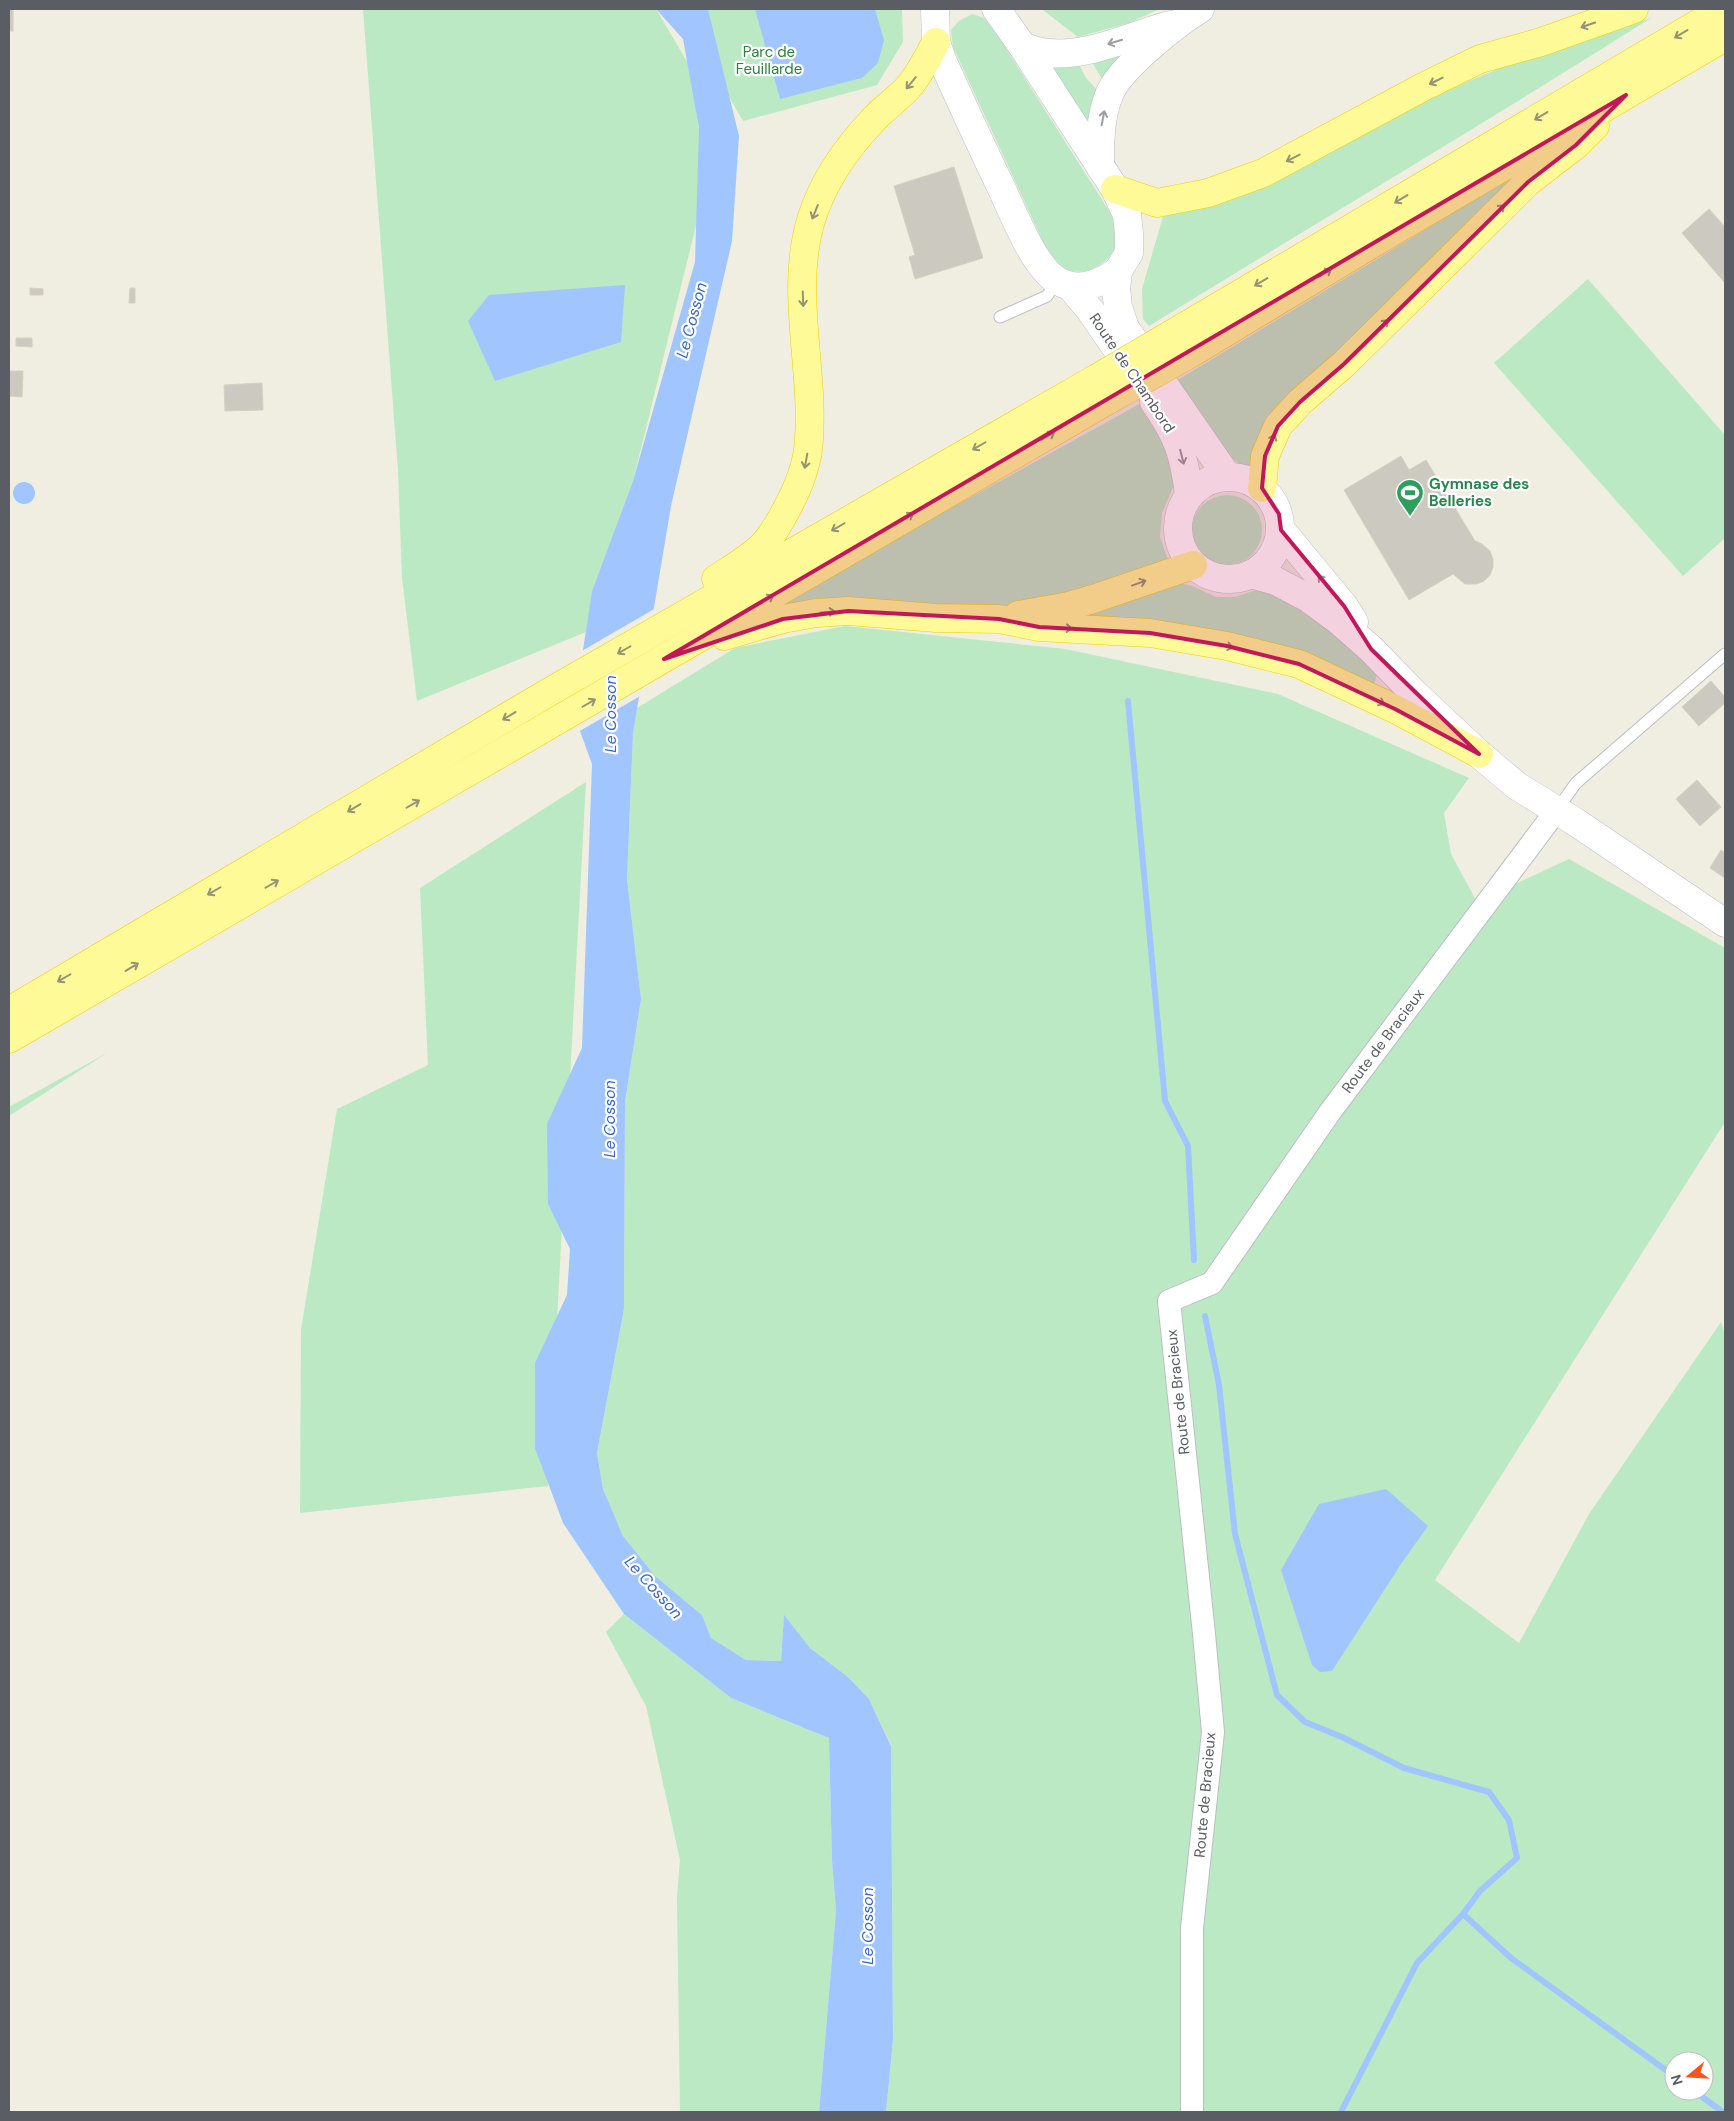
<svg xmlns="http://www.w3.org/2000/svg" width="1734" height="2121" viewBox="0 0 1734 2121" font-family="'DM Sans',sans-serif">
  <rect width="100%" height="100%" fill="#efeee1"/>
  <g fill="#bbe9c3" fill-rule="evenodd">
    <polygon points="363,9 656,9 689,65 707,181 633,481 592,591 586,632 417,701 402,578 398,471"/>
    <polygon points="679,9 902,9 903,42 877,85 743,121"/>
    <polygon points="1044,9 1156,9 1157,10 1129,23 1078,37 1043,10"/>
    <path d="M972,14L984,18L995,31L1111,214C1113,219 1117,226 1117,233C1120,255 1094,276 1072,271C1060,268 1053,257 1046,248L953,47L951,30L959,21Z"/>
    <path d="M1651,18C1485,123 1316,223 1149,326L1143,319L1142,289L1164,213L1207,203L1321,158L1419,102L1512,63Z"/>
    <polygon points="1141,43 1105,84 1089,57"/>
    <polygon points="1049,60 1077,60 1086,78 1100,93 1090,126"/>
    <polygon points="1522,171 1253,470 1242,466 1228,455 1176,381"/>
    <polygon points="1588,279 1725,435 1725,538 1683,576 1494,363"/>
    <polygon points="1145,401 1172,448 1174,485 1162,513 1160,537 1169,563 1084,592 1021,604 970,609 772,607"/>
    <circle cx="1227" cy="530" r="35"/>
    <polygon points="1175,582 1192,586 1216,597 1235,597 1256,590 1272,592 1322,621 1377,674 1373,689 1066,619"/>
    <path d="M845,626L1065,649L1278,694L1469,778L1444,813L1451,854L1477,902L1569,859L1725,948V1122L1435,1580L1519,1643L1589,1514L1721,1322L1725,1334V2112H886L893,2040L891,1745L869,1699L848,1677L810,1648L784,1616L781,1661L746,1660L711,1638L702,1615L655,1576L623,1536L603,1489L597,1453L624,1309L625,1102L641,999L627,879L633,733L637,708L735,648ZM1674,2061H1704V2091H1674Z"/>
    <polygon points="586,782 548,1486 300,1513 301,1330 337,1109 428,1065 420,888"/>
    <polygon points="107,1053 9,1116 9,1107"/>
    <polygon points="624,1614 731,1698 829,1738 832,1861 836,1911 819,2112 680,2112 677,1897 680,1860 646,1706 606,1632"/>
  </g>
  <g fill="#a1c5ff">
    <polygon points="656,9 708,9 739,136 732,241 671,506 633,733 627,879 641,999 625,1102 624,1309 597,1453 603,1489 623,1536 655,1576 702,1615 711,1638 746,1660 781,1661 784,1615 810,1648 848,1677 869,1699 891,1746 893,2040 886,2112 819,2112 836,1911 832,1861 829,1738 731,1698 624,1614 563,1523 535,1448 535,1363 567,1295 570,1249 548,1204 547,1124 582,1048 592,764 580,731 583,650 592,591 633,481 695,262 699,128 683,39"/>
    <polygon points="755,9 875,9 884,40 878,63 862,78 780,99"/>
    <polygon points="625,285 621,342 495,381 468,321 489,295"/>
    <circle cx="24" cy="493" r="11"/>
    <polygon points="1386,1489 1428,1526 1403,1561 1332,1671 1320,1672 1312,1665 1281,1570 1319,1504"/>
  </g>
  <polygon fill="#efeee1" points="656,608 642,695 578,732 580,652"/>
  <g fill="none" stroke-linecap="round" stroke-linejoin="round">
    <g stroke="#a1c5ff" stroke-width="6">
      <polyline points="1128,701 1165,1101 1188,1146 1194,1260"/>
      <polyline points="1205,1316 1219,1385 1235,1534 1277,1695 1305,1722 1342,1737 1404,1768 1489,1792 1509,1820 1517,1858 1480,1891 1463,1914 1511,1958 1674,2076"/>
      <polyline points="1694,2091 1723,2112"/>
      <polyline points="1341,2112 1417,1963 1463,1914"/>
    </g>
  </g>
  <g fill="#cccac0" stroke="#d4d1bf">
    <rect x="9" y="9" width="4" height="22"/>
    <polygon points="954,167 983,258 915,279 909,257 915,255 894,186"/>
    <polygon points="1709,209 1725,227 1725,283 1682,233"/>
    <polygon points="30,288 43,289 43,295 30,295"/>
    <polygon points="130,288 135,288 135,303 129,303"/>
    <polygon points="16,338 32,338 32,347 16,346"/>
    <polygon points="9,371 23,371 22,397 9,396"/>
    <polygon points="262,383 263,410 225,411 224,385"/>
    <polygon points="1401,456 1409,470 1426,460 1475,541 1482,544 1490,551 1493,559 1493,567 1490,575 1484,581 1477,584 1465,584 1453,574 1409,600 1344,490"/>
    <polygon points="1711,681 1725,697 1725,703 1699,726 1682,707"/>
    <polygon points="1697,780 1721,807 1700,826 1676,799"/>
    <polygon points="1721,850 1725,853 1725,878 1710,868"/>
  </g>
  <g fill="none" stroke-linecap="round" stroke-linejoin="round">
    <defs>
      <g id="service">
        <polyline points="1000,317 1047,296 1057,281"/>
        <polyline points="1556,811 1576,783 1725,654"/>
      </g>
      <polyline id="minor" points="1192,2112 1192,1928 1213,1732 1204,1634 1169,1301 1212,1283 1330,1112 1556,811"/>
      <g id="tertiary">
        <path d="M1023,47C1032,49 1041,53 1049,53C1089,57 1132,35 1170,25"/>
        <path d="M1100,166C1100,143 1100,117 1109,95C1119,68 1176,24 1200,9"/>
      </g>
      <g id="secondary">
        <path d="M935,9L936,42L943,62C962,104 981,146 1001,187C1013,212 1034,268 1058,281C1078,293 1102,283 1118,271"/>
        <polyline points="996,9 1023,47 1115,189 1127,215 1129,234 1129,253 1118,271 1116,289 1118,307 1125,328 1227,476"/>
        <polyline points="1070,286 1090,310 1128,365"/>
        <path d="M1154,402C1178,436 1184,454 1189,495"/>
        <circle cx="1229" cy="528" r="51"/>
        <polyline points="1281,530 1344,606 1354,622"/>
        <polyline points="1251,574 1276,581 1308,598 1338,620 1371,649 1415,694 1479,754 1517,786 1574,821 1725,923"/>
      </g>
      <g id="trunk">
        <polyline points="1115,189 1157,203 1208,193 1263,173 1423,87 1480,59 1541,42 1634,9"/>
        <polyline points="1182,328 1723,9"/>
        <polyline points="1193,352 1375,242 1725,37"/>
        <polyline points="1262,488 1265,456 1278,426 1300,402 1344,364 1528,182 1576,145 1595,126"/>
        <path d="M716,579C731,569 747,560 760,548C769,540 778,525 784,514C797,491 808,466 809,439C814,366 789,289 812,217C824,180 849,145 875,118C886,106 901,97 911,84C921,71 929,56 936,42"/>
        <polyline points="1018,615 1069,606 1093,599 1193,565"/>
        <polyline points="724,636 783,619 816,613 848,611 936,618 999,619 1039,627 1150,633 1227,646 1299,664 1395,709 1479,754"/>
        <polyline points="9,1011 551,691 1097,378"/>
        <path d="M9,1039C374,824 743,613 1110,399"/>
      </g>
    </defs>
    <use href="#service" stroke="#bcbec4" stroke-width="13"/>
    <use href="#minor" stroke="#bcbec4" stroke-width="24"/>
    <use href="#tertiary" stroke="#bcbec4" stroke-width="29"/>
    <use href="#secondary" stroke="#bec0c9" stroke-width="29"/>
    <use href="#trunk" stroke="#f0cf00" stroke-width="29"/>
    <use href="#service" stroke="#fff" stroke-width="11"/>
    <use href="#minor" stroke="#fff" stroke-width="22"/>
    <use href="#tertiary" stroke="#fff" stroke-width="28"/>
    <use href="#secondary" stroke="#fff" stroke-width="28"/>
    <use href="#trunk" stroke="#fefa97" stroke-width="28"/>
    <defs>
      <g id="trunk-bridge">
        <polyline points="1097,378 1182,328"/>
        <polyline points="1110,399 1193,352"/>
      </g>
    </defs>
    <use href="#trunk-bridge" stroke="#f0cf00" stroke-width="29" stroke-linecap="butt"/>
    <use href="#trunk-bridge" stroke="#fefa97" stroke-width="28"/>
  </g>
  <defs><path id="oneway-shaft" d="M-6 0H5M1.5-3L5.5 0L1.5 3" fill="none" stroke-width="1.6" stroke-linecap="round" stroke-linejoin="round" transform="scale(1.25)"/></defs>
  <g stroke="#939476">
    <use href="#oneway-shaft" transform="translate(1588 25) rotate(161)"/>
    <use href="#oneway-shaft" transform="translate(1681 34) rotate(149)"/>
    <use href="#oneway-shaft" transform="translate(1436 81) rotate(154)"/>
    <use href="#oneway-shaft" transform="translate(911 83) rotate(129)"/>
    <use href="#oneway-shaft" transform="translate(1541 116) rotate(149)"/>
    <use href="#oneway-shaft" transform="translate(1293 158) rotate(153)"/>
    <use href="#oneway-shaft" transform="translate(1401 199) rotate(149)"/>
    <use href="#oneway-shaft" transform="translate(1499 210) rotate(-44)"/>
    <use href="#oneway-shaft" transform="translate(815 212) rotate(112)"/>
    <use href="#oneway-shaft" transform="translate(1325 273) rotate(-31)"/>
    <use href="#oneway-shaft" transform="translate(1261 282) rotate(149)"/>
    <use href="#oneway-shaft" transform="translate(803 299) rotate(88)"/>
    <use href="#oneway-shaft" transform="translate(1383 325) rotate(-45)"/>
    <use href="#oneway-shaft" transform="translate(1048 436) rotate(-30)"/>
    <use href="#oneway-shaft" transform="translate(1272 441) rotate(-66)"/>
    <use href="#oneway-shaft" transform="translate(979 446) rotate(150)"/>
    <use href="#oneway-shaft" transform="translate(806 461) rotate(100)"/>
    <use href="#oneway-shaft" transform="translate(907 517) rotate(-30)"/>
    <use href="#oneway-shaft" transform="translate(838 527) rotate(150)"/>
    <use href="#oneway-shaft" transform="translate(1139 583) rotate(-20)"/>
    <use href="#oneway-shaft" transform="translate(767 599) rotate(-30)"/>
    <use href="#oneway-shaft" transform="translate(828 612) rotate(-4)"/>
    <use href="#oneway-shaft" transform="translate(1065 628) rotate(4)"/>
    <use href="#oneway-shaft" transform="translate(1226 646) rotate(11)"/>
    <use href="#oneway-shaft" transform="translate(624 650) rotate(150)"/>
    <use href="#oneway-shaft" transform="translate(1378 701) rotate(25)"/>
    <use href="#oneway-shaft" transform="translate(589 703) rotate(-30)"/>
    <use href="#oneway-shaft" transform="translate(509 716) rotate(149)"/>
    <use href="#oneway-shaft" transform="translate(413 804) rotate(-30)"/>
    <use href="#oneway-shaft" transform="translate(354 808) rotate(149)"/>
    <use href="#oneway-shaft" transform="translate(272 884) rotate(-30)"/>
    <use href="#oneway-shaft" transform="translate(214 891) rotate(150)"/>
    <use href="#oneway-shaft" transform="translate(132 967) rotate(-31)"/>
    <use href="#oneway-shaft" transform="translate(64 978) rotate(150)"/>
  </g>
  <g stroke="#9c9ea2">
    <use href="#oneway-shaft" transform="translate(1115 42) rotate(163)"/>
    <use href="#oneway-shaft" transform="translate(1103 118) rotate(-79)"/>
    <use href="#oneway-shaft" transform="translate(1182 457) rotate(76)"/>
    <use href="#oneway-shaft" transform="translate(1323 581) rotate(-130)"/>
  </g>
  <path fill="#c2185b" fill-opacity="0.2" stroke="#c2185b" stroke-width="4" stroke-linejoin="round" d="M1626,95L1576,145L1528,182L1344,364L1300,402L1278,426L1265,456L1262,488L1279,514L1281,530L1344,606L1371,649L1479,754L1395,709L1299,664L1227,646L1150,633L1039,627L999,619L848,611L783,619L664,659Z"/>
  <defs>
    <symbol id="stadium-pin" viewBox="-11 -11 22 30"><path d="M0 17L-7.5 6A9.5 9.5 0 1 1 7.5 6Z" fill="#2e9e5b" stroke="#fff"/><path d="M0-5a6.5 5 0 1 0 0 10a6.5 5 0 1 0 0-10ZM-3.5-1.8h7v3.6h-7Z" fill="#fff"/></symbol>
  </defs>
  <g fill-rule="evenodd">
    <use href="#stadium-pin" x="1394" y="477" width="32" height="43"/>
  </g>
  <g text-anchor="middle" stroke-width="4.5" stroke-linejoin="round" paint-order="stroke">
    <g font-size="15" fill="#2b823f" stroke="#fff">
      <text x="769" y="57">Parc de<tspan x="769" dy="17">Feuillarde</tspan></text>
    </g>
    <g font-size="15" fill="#5a5d64" stroke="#fff">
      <text transform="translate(1132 373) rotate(56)" y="5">Route de Chambord</text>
      <text transform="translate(1383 1041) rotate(-53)" y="5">Route de Bracieux</text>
      <text transform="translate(1178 1392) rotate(-96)" y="5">Route de Bracieux</text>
      <text transform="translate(1205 1795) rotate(-85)" y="5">Route de Bracieux</text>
    </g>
    <g font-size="15" font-weight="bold" fill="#27864d" stroke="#fff" text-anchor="start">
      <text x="1429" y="489">Gymnase des<tspan x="1429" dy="17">Belleries</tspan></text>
    </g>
    <g font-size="16" font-style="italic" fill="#3766cf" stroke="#fff">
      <text transform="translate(691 320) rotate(-75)" y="6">Le Cosson</text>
      <text transform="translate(610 714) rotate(-90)" y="6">Le Cosson</text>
      <text transform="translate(609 1119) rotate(-90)" y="6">Le Cosson</text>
      <text transform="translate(654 1587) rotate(48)" y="6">Le Cosson</text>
      <text transform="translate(867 1926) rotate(-90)" y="6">Le Cosson</text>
    </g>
  </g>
  <rect width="1734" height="2121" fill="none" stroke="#5a5d64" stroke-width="20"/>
  <g transform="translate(1689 2076) rotate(252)"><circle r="24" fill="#ffffff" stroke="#bdbec1"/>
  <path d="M0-4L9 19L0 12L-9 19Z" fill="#fb541b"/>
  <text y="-8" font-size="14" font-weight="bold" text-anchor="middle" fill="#5a5d64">N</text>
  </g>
</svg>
